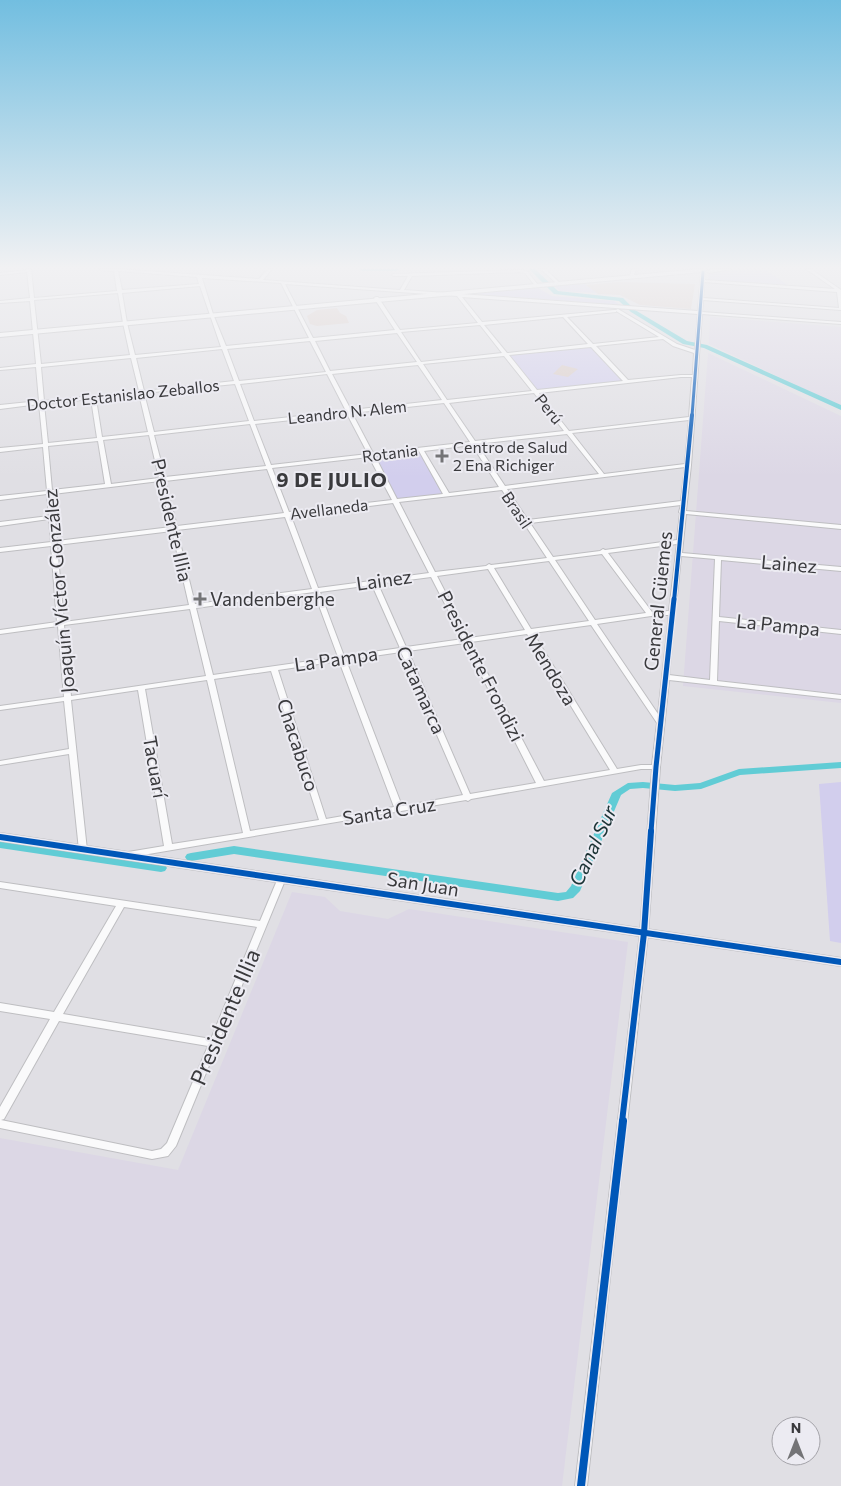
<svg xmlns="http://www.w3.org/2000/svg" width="841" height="1486" viewBox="0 0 841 1486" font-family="Commissioner,sans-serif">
  <rect width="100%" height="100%" fill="#e0dfe4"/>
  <g fill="#dcd7e5">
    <polygon points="710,317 841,327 841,406 709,344"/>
    <polygon points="708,353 841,416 841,703 683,686"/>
    <polygon points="292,892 325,897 340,911 388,919 409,909 628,942 562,1486 0,1486 0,1138 178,1170"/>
  </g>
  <g fill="#d2ceed">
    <polygon points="740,269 764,269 788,285 708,280 709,272"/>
    <polygon points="585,284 598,293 560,291 554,286"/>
    <polygon points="538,288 552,296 614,301 620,305 473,294"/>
    <polygon points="594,346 627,382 536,392 506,355"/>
    <polygon points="420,449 447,495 396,501 372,455"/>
    <polygon points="841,782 841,943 830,941 819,784"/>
  </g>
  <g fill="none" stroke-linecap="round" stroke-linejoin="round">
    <g fill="#61ccd5" fill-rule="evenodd">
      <polygon points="359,269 399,269 396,271 362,271"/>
      <polygon points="529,269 535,269 558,291 623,298 635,310 687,341 707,345 841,405 841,410 704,348 683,344 631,312 619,301 554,294"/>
      <polygon points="841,762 841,768 740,775 701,789 675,791 643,788 630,789 621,795 580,891 573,898 558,901 234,854 191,861 187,860 185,857 187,854 191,853 234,846 558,893 566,892 571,886 612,793 628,783 643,782 675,785 700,783 739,769"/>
      <polygon points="0,840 161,864 165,865 167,868 165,871 161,872 0,848"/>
    </g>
  </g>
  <g fill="#daccc8">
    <polygon points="618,282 695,284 691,309 640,305 620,295 598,294 586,285"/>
    <polygon points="337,308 340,313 346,316 349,323 317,326 310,324 307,316 317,310"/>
    <polygon points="562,365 578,369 568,377 553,374"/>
  </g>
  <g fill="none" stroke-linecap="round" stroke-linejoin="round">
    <defs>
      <g id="minor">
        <path d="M27,269H31L34,298L117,291L114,271L101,270L99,269H117L259,279L268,269H272L263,280L400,290L408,276H394L392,275L393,274L520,270L527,271L538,285V287H536L525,273L520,272L412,276L404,290L698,311L701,272L703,271L705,272L704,280L835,289L806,269H811L841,290V310L703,300L702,312L841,322V324L702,314L691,465L686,511L841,525V529L686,514L682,553L841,567V571L721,560L719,617L841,630V634L719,621L717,681L841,695V699L669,680L660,767L648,933L587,1486H575L640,933L652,769H641L471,799L468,801L466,800L125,858L122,857L121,855L122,853L164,846L138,690L71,700L87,850L86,852H80L79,850L69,754L0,765V761L69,749L64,701L0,710V706L64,697L58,626L0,634V630L57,622L51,546L0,552V548L51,542L49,519L0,526V522L49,516L47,494L0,500V496L47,491L43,447L0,452V448L43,444L39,404L0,409V405L39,401L36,367L0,370V368L36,364L30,301L0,303V301L30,298L27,272L0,275V273L27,270ZM118,271L197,277L199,284L122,290ZM202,278L281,283L309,338L226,346L213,314ZM704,282L837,292L839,308L703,298ZM285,284L457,296L478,323L400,330L378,297H376L374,298L395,330L313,338ZM200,286L221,347L135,355L127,323L122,293ZM118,293L123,323L130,355L41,364L34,300ZM462,297L698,314L695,350L677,344L618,309L616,310V311L659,337L593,344L567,317L616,312V310H614L482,322ZM563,317L588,344L507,353L484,325ZM480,325L502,353L421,362L401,332ZM397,333L417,362L330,371L315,341ZM663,339L673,346L694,353L693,375H681L628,380L596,346ZM310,341L326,372L239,381L227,349ZM591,347L623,381L537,390L509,355ZM222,349L234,381L144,391L136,358ZM504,356L532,391L447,400L423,364ZM131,358L139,391L44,401L41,367ZM418,365L442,400L351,410L332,374ZM327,374L346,411L254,421L240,384ZM681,377H692L689,417L569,431L539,393ZM235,384L249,421L154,432L144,393ZM534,393L564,431L475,441L449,403ZM139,394L148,432L102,437L96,399ZM91,399L97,438L48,443L44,404ZM444,403L470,442L373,453L352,413ZM347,414L368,454L271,465L255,424ZM689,420L685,464L604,474L572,433ZM250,424L266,466L165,477L154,435ZM567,434L599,474L505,486L477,444ZM149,435L159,478L111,484L103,440ZM98,441L105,484L52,490L48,446ZM472,445L499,487L449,493L424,451ZM419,451L443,494L397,499L375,456ZM369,457L392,500L289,512L272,468ZM685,467L681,501L528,520L507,489ZM267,469L284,513L177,526L165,481ZM160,481L171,527L57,541L55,518L56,517L54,516L53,494ZM502,490L547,558L491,565L489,564L486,566L435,572L399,502ZM393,503L429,573L377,580L374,579L371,581L318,588L291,516ZM681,505L679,512L680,513L677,540L605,550L603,549L600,551L553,557L530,523ZM285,517L312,589L195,604L177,530ZM172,531L189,605L64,622L57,545ZM677,544L669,611L652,612L608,553ZM602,554L646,613L595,620L555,560ZM681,556L715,559L710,680L669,675ZM549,561L589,621L531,629L494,568ZM488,569L525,630L469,638L437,576ZM431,577L463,639L406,647L378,584ZM372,585L400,648L344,656L320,592ZM314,592L338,657L213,675L196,608ZM190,609L206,676L71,696L64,625ZM658,615H669L658,714L597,624ZM591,625L657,723L652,765H641L617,769L533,633ZM527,634L610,770L544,781L471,642ZM465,643L536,783L470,794L408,651ZM401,652L463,795L402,806L346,660ZM339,661L394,807L326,819L278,670ZM271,671L319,820L250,831L214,679ZM207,680L243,833L172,844L145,689Z"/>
        <polygon points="541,269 545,269 560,283 560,285 558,285"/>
        <polygon points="632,269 636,269 634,275 635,278 633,278 630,275"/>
        <path d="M282,875L285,876L286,878L176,1146L168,1156L152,1159L0,1128V1107L50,1019L0,1011V1003L54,1012L116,906L0,888V882L260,921L278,878L279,876ZM124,907L257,927L211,1039L63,1014ZM59,1021L208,1046L167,1143L161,1149L152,1151L1,1120L4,1119Z"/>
      </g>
      <g id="tertiary">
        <polygon points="700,269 702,270 702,272 0,337 0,333"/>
        <polygon points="713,269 731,269 709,273 706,271"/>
        <polygon points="0,833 841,958 841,966 0,841"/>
      </g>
    </defs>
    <use href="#minor" stroke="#bebec1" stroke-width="2"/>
    <use href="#tertiary" stroke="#bebec1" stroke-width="2"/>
    <use href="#minor" fill="#fafafb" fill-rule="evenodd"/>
    <use href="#tertiary" fill="#fafafb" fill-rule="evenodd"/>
    <defs>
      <polyline id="cycleway-far4" points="692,416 703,272"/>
      <polyline id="cycleway-far3" points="674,601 692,415"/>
      <polyline id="cycleway-far2" points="651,832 656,767 674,599"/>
      <g id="cycleway-far1">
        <polyline points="0,837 841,962"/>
        <polyline points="622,1122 644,933 651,831"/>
      </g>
      <polyline id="cycleway" points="581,1486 623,1121"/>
    </defs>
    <use href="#cycleway-far4" stroke="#ecebf2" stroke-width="5"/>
    <use href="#cycleway-far3" stroke="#ecebf2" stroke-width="6"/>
    <use href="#cycleway-far2" stroke="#ecebf2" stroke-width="8"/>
    <use href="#cycleway-far1" stroke="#ecebf2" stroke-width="9"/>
    <use href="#cycleway" stroke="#ecebf2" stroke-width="11"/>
    <use href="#cycleway-far4" stroke="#0057b8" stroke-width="3"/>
    <use href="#cycleway-far3" stroke="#0057b8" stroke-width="4"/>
    <use href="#cycleway-far2" stroke="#0057b8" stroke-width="5"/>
    <use href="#cycleway-far1" stroke="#0057b8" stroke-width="6"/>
    <use href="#cycleway" stroke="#0057b8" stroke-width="8"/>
  </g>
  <linearGradient id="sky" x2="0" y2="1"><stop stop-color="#72bee0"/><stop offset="0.56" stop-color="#f1f1f3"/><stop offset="1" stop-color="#f1f1f3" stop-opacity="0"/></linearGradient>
  <rect width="841" height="477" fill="url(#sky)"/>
  <g fill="#747477" stroke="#ecebf2" stroke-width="2">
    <path d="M439.5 448.5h5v5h5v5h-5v5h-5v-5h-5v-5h5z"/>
    <path d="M197.5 591.5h5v5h5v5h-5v5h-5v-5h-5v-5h5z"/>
  </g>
  <g text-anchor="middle" stroke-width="4" stroke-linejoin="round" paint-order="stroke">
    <g font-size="16" fill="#3a3a3d" stroke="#ecebf2">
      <text transform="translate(123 395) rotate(-6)" y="6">Doctor Estanislao Zeballos</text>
      <text transform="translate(549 409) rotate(51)" y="6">Perú</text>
      <text transform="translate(347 412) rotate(-6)" y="6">Leandro N. Alem</text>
      <text transform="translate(390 453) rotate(-7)" y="6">Rotania</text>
      <text transform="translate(329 509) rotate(-7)" y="6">Avellaneda</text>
      <text transform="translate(517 510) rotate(56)" y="6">Brasil</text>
    </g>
    <g font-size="16" fill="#3a3a3d" stroke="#ecebf2" text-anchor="start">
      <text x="453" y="453">Centro de Salud<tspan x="453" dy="18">2 Ena Richiger</tspan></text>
    </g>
    <g font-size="19" fill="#3a3a3d" stroke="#ecebf2">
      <text transform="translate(172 520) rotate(77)" y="7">Presidente Illia</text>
      <text transform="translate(789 564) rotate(5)" y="7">Lainez</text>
      <text transform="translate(384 580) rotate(-8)" y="7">Lainez</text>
      <text transform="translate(59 591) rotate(-95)" y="7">Joaquín Víctor González</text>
      <text transform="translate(658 601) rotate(-84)" y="7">General Güemes</text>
      <text transform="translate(778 625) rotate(6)" y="7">La Pampa</text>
      <text transform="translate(336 659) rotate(-8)" y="7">La Pampa</text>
      <text transform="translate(481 666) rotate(63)" y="7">Presidente Frondizi</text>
      <text transform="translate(551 669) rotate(59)" y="7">Mendoza</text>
      <text transform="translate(421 690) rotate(66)" y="7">Catamarca</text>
      <text transform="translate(298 745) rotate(72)" y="7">Chacabuco</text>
      <text transform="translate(155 767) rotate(80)" y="7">Tacuarí</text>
      <text transform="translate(389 811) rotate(-9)" y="7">Santa Cruz</text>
      <text transform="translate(423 884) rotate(9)" y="7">San Juan</text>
    </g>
    <g font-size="19" fill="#3a3a3d" stroke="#ecebf2" text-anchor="start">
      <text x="210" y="606">Vandenberghe</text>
    </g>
    <g font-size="20" font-weight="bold" letter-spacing="1" fill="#3a3a3d" stroke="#ecebf2">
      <text x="332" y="487">9 DE JULIO</text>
    </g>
    <g font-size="20" font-style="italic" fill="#1b3335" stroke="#ecebf2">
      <text transform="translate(593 846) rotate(-65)" y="7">Canal Sur</text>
    </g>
    <g font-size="22" fill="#3a3a3d" stroke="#ecebf2">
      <text transform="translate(225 1017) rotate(-67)" y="8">Presidente Illia</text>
    </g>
  </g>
  <g transform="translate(796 1441)"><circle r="24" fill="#ecebf2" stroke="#a5a4aa"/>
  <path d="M0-4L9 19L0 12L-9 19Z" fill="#747477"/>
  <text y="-8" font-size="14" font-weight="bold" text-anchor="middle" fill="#3a3a3d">N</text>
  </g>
</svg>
